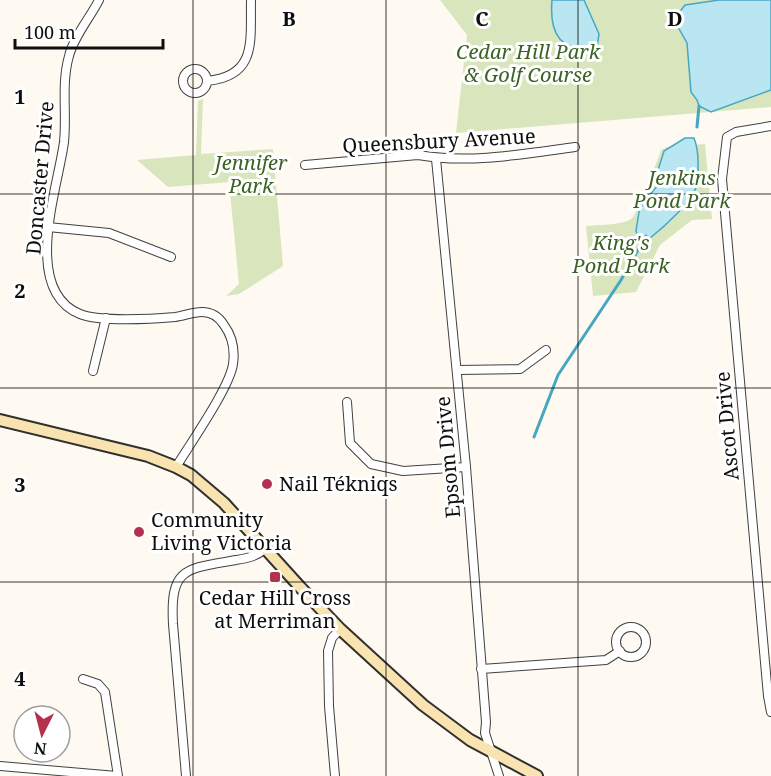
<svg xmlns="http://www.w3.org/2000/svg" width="771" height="776" viewBox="0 0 771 776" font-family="'Noto Serif',serif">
  <rect width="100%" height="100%" fill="#fef9f1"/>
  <g fill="#d9e6bd">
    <polygon points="440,0 771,0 771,107 456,133 467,35"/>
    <polygon points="203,99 201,154 273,149 283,266 239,294 226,296 239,284 229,182 168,187 137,160 196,155 198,101"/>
    <path d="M705,144L712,219L692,220L660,245L636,292L593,296L586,226C597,225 628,225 633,217C641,205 637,198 653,191L654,169L661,150L667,147Z"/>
  </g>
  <g fill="#b9e6f1" stroke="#46a7c3" stroke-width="1.5">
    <path d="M552,0H584L599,34L597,48C561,53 549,35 552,0Z"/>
    <polygon points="719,0 771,0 771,90 711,112 699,106 697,100 691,92 687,43 678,27 675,18 685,5"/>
    <path d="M685,138H694C697,146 698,153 698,161C698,169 699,178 697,185C692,202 664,227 650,238L638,237L636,231L639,212L643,203L658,185V170L664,151Z"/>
  </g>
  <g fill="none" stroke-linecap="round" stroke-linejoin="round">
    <g stroke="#46a7c3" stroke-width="3">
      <polyline points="697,127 699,106"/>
      <polyline points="534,437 558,375 621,280 646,236"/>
    </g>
    <defs>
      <g id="minor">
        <path d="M99,0C90,18 74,36 69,56C61,84 67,113 64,142C58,188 21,290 80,314C100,322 152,319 175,317C184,316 192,312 202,312C212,312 219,317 224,325C232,336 235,350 233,364C230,387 190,444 176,467"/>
        <circle cx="195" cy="81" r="12"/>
        <path d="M207,81C258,76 250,40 251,0"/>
        <polyline points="771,126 736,132 727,137 722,179 768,696 771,712"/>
        <polyline points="436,159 466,467 486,722 485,733 499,776"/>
        <path d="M305,165L418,155C469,164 524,154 575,147"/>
        <polyline points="48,227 109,233 171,257"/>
        <polyline points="457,370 520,369 546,350"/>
        <polyline points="93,371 106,318"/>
        <polyline points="347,402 350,443 371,464 403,471 466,467"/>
        <circle cx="631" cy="642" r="15"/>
        <polyline points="481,669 606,660 620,651"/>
        <polyline points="83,679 98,684 105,692 118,776"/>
        <polyline points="0,766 117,776"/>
        <path d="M186,776L173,624C170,567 185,569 236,560C248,558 255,557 265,549"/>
        <polyline points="335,776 329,706 328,651 332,638 340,629"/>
      </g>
      <polyline id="secondary" points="0,420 148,456 176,467 191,475 224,503 300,587 340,629 423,705 470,740 537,776"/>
    </defs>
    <use href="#minor" stroke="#414141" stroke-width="10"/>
    <use href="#secondary" stroke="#303030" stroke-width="14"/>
    <use href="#minor" stroke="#fff" stroke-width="8"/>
    <use href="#secondary" stroke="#f9e4b1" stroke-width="10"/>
  </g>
  <path fill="none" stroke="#0e0e0e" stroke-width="1.5" stroke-opacity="0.55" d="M193,0V776M386,0V776M578,0V776M0,194H771M0,388H771M0,582H771"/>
  <g fill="#b4314e" stroke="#fff" stroke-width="2">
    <circle cx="267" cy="484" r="6"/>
    <circle cx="139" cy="532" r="6"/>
    <rect x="269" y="571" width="12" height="12" rx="3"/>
  </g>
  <g text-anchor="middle" stroke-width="6" stroke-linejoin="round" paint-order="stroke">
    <g font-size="20" font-style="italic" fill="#3b6123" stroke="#fff">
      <text x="528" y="59">Cedar Hill Park<tspan x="528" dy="23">&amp; Golf Course</tspan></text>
      <text x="251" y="170">Jennifer<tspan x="251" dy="23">Park</tspan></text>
      <text x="682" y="185">Jenkins<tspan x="682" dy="23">Pond Park</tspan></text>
      <text x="621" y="250">King's<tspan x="621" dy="23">Pond Park</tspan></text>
    </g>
    <g font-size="20" fill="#0e0e0e" stroke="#fff">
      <text transform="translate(439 141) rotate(-3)" y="7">Queensbury Avenue</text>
      <text transform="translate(40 178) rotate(-85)" y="7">Doncaster Drive</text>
      <text transform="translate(727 426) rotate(-95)" y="7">Ascot Drive</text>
      <text transform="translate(448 457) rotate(-95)" y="7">Epsom Drive</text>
    </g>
    <g font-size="20" fill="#0e0e0e" stroke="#fff" text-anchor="start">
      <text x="279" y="491">Nail Tékniqs</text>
      <text x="151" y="527">Community<tspan x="151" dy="23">Living Victoria</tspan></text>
      <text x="275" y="605" text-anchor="middle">Cedar Hill Cross<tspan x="275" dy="23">at Merriman</tspan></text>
    </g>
  </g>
  <g font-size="20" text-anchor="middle" font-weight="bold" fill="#0e0e0e" stroke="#fff" stroke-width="6" stroke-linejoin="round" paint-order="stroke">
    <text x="289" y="26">B</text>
    <text x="482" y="26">C</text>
    <text x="675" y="26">D</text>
    <text x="20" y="104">1</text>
    <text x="20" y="298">2</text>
    <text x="20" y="492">3</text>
    <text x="20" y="686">4</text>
  </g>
  <g transform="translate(42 734) rotate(186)"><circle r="28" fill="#ffffff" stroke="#9f9f9f" stroke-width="1.5"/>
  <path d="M0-4.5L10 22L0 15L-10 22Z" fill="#b4314e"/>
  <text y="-9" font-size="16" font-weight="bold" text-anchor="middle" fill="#0e0e0e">N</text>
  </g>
  <path d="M15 39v9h148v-9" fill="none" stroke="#0e0e0e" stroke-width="3"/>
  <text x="24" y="39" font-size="18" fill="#0e0e0e" stroke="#ffffff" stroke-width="4.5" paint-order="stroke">100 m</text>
</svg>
